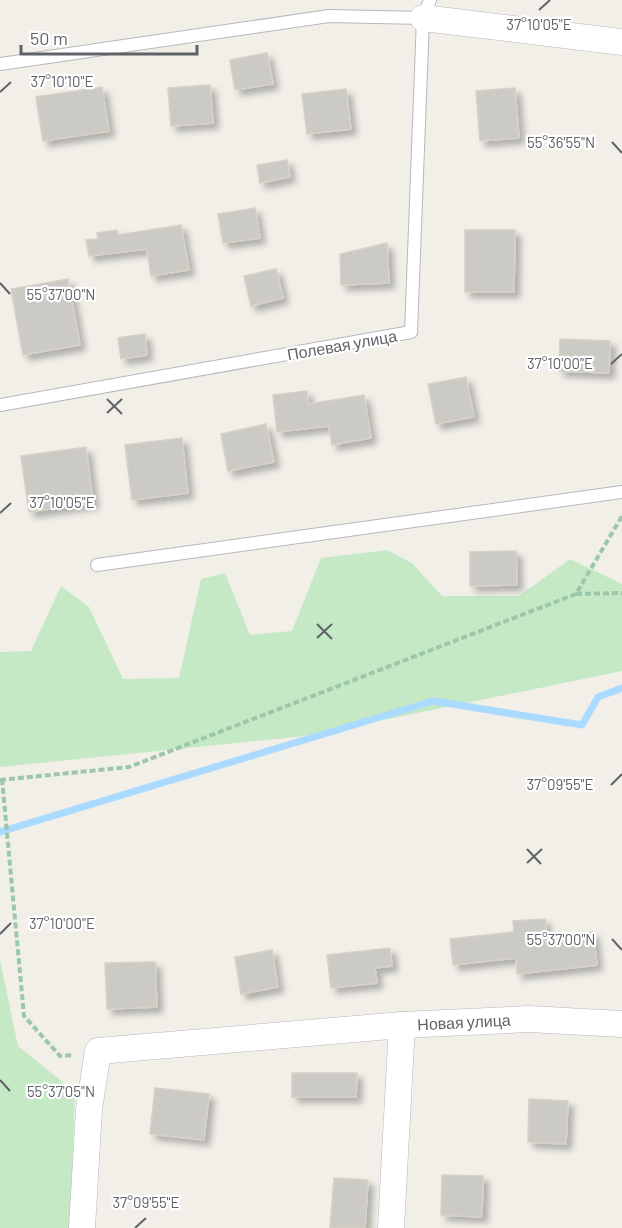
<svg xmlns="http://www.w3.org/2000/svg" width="622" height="1228" viewBox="0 0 622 1228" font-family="Barlow,sans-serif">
  <defs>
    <filter id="shadow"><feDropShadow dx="5.5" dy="5.5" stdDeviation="3" flood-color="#0004"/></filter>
  </defs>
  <rect width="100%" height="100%" fill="#f1efe8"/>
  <g fill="#c5e8c5">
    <polygon points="387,550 412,563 442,596 519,596 570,559 622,584 622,671 305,736 0,767 0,652 31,651 61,586 89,607 123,679 179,678 201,579 225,573 250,635 292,631 321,558"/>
    <polygon points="0,960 18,1046 75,1092 70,1228 0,1228"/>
  </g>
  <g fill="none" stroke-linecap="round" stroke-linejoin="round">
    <polyline stroke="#aadaff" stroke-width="7" points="0,832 433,701 582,725 598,697 622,688"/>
  </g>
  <g fill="#cccac5" stroke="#d6d1c6" stroke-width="1.5" filter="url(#shadow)">
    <polygon points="267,53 273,84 235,90 230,60"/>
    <polygon points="210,85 213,123 171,126 168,88"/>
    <polygon points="102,87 109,131 43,141 36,97"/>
    <polygon points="515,88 519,138 480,141 476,91"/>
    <polygon points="346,89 351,129 307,134 302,94"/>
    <polygon points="287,160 290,177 260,183 257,165"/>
    <polygon points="255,208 260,238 223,243 218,214"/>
    <polygon points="181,225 189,270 151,276 147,249 89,256 86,240 98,239 97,233 117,230 118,235"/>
    <polygon points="465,230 515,230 514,292 465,292"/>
    <polygon points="387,243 389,283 341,285 340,254"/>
    <polygon points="276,269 283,298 251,306 244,276"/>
    <polygon points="68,279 80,345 23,355 11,289"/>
    <polygon points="145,334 147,355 121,359 118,338"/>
    <polygon points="560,339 610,341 609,373 559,371"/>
    <polygon points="466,377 474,417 436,424 428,384"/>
    <polygon points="307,391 308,404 364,395 371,438 332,445 329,426 277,432 273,395"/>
    <polygon points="266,424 274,462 228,471 221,434"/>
    <polygon points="182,438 188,493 132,500 125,445"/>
    <polygon points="86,447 93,503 29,512 21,456"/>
    <polygon points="516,551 517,585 470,586 470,552"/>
    <polygon points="545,919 546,937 593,932 597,965 517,974 516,958 453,965 450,939 514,932 513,921"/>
    <polygon points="390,948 392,966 375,968 377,983 331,988 327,955"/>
    <polygon points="272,950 278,987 241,994 235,957"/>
    <polygon points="155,962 157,1007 107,1009 105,963"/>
    <polygon points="292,1073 357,1073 356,1097 292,1097"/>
    <polygon points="155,1088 209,1094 204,1140 150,1134"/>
    <polygon points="529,1099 568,1101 566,1144 528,1142"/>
    <polygon points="442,1175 483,1176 482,1217 441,1215"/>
    <polygon points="334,1178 368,1180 365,1228 330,1228"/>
  </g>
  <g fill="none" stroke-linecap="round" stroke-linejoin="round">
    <defs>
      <g id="service">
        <polyline points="0,64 329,16 423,18"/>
        <polyline points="0,405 411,332 423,18 430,0"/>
        <polyline points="97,565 622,492"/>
      </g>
      <g id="minor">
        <polyline points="423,18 622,42"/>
        <polyline points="82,1228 89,1109 98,1051 402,1025"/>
        <polyline points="391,1228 402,1025 529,1019 622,1024"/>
      </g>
    </defs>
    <use href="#service" stroke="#b5b8bc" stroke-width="14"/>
    <use href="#minor" stroke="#b5b8bc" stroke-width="27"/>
    <g stroke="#9cc7a9" stroke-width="4" stroke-dasharray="6 3" stroke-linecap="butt">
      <polyline points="576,594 622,593"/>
      <polyline points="2,779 24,1016 60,1056 73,1055"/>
      <polyline points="0,780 129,767 576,594 622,516"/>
    </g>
    <use href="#service" stroke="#fff" stroke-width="12"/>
    <use href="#minor" stroke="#fff" stroke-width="26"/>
  </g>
  <path fill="none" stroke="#5f6368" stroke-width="2" d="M539,10L550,0M0,92L11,82M612,142L622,153M0,283L10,294M611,364L622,354M107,399L122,414M107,413L122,399M0,513L11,503M317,624L332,639M317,638L332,624M611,785L622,774M527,849L541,864M527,863L542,849M0,934L11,923M612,939L622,950M0,1080L10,1091M135,1228L146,1218"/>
  <g text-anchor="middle" stroke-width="4.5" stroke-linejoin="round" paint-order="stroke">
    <g font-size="16" fill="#5f6368" stroke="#fff">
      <text transform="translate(342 345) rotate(-10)" y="6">Полевая улица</text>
      <text transform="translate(464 1022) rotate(-3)" y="6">Новая улица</text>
    </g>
  </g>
  <g font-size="15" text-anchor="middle" fill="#5f6368" stroke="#fff" stroke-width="4.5" stroke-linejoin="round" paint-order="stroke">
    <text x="539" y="30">37°10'05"E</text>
    <text x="62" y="87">37°10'10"E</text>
    <text x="561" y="148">55°36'55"N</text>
    <text x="61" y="300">55°37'00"N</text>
    <text x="560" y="369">37°10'00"E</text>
    <text x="62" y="508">37°10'05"E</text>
    <text x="560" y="790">37°09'55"E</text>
    <text x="62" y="929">37°10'00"E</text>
    <text x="561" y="945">55°37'00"N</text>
    <text x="61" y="1097">55°37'05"N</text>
    <text x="146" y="1208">37°09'55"E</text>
  </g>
  <path d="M21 45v9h176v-9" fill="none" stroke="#5f6368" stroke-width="3"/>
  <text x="30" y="45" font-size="18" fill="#5f6368" stroke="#ffffff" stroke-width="4.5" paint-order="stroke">50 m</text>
</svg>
